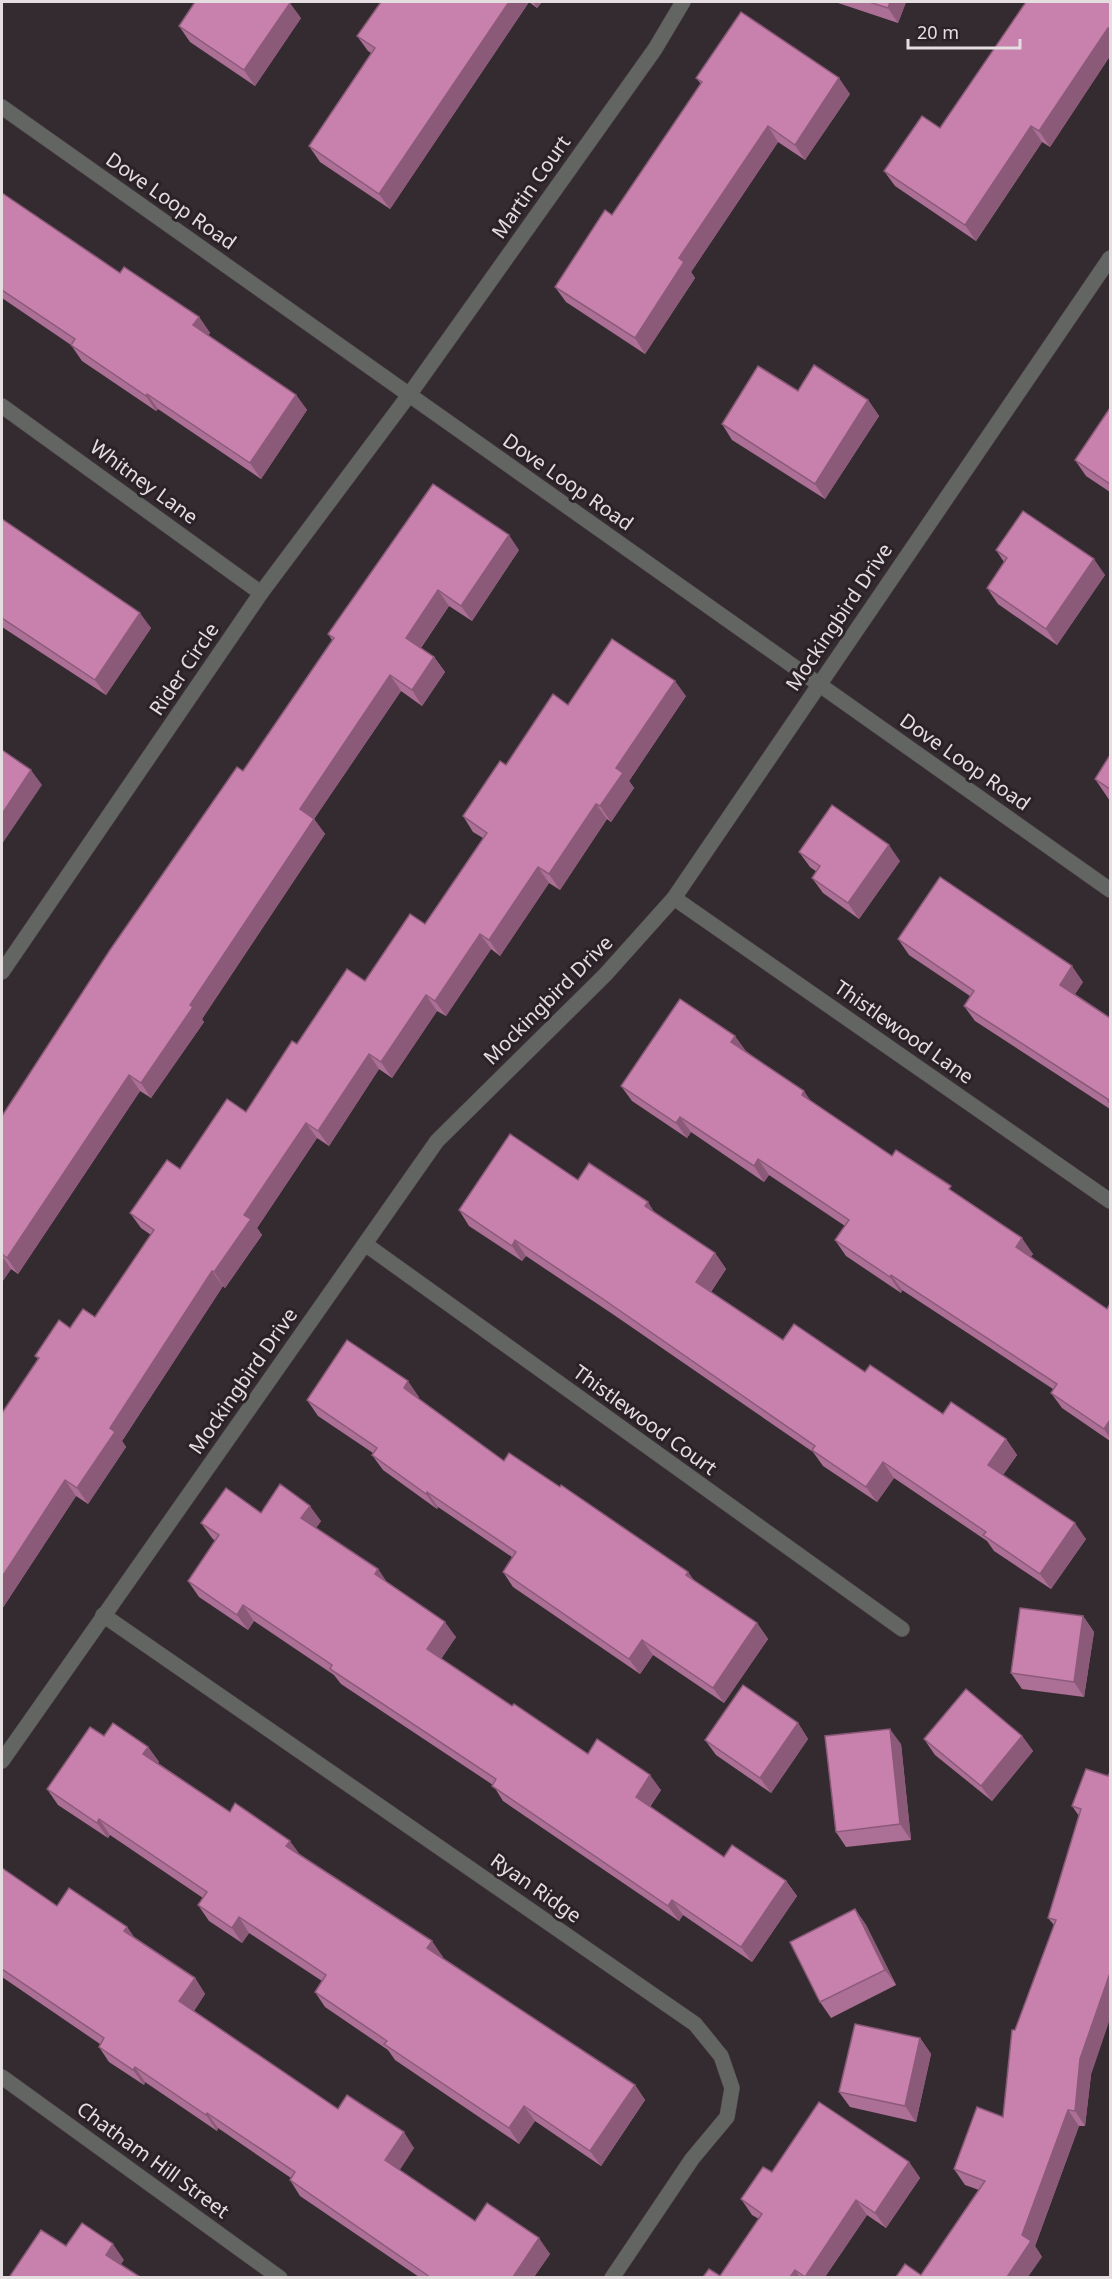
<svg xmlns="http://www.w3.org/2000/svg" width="1112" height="2279" viewBox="0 0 1112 2279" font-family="'Noto Sans',sans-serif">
  <rect width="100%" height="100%" fill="#342b30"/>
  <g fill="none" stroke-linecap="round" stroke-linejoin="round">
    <defs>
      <g id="minor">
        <polyline points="2,406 261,593"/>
        <polyline points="674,898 1110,1201"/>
        <polyline points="2,972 261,593 409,395 655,49 683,2"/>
        <polyline points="365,1244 902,1629"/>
        <polyline points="103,1615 695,2024 721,2056 732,2088 727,2117 692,2159 612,2278"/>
        <polyline points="2,1761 437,1141 605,975 674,898 1110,258"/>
        <polyline points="2,2077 280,2278"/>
      </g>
      <polyline id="tertiary" points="2,107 1110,890"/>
    </defs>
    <use href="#minor" stroke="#50484c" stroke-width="16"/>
    <use href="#tertiary" stroke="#50484c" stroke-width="16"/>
    <use href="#minor" stroke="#626561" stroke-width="15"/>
    <use href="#tertiary" stroke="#626561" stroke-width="15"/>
  </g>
  <g fill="#ac6f95">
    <polygon points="381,2 542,2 537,8 529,2 390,209 320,162 309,146 371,53 368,51 357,36"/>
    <polygon points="835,2 906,2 898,23"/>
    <polygon points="1110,2 1110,56 1050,147 1042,142 976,241 895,186 884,171"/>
    <polygon points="301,18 255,86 190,42 179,26"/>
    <polygon points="696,78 850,94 805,160 778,142 691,272 695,278 645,354 566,302 555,287 612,215 701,84"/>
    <polygon points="2,193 120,273 199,317 210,333 208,335 296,395 307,410 261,479 158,409 156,411 82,361 71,345 2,298"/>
    <polygon points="798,391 868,400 879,416 825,499 732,440 722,424"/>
    <polygon points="1110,408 1110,492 1086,476 1075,460"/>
    <polygon points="2,519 151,628 106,695 2,627"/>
    <polygon points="519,550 472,621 449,606 421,648 434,657 445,672 422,706 401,691 314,819 325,834 202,1019 204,1022 151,1098 140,1091 18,1274 11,1269 2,1282 2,1116 243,771 332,640 328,634"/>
    <polygon points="996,550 1105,575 1057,645 998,604 987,588 1004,562"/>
    <polygon points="686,696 629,781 634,788 611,822 607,819 560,890 549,883 500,956 491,949 446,1016 437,1011 392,1078 379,1069 329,1146 317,1138 257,1228 262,1235 225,1288 223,1286 122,1441 126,1447 88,1504 76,1496 2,1609 38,1359 35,1356 70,1328 95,1317 151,1235 141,1228 130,1213 246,1112 297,1044 425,924 483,838 473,832 463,816 506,765 568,705"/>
    <polygon points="1110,755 1110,801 1095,779"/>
    <polygon points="799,852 900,861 859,919 823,893 812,878 817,872 810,867"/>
    <polygon points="898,939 1083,982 1075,994 1110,1018 1110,1109 975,1021 964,1006 970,996 909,955"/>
    <polygon points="746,1051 811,1101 892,1156 956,1194 1033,1254 1030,1257 1107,1309 1110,1304 1110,1441 1062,1408 1051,1393 1053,1389 902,1290 901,1293 846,1256 835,1240 845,1226 769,1175 764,1182 691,1132 687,1138 632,1101 621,1086"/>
    <polygon points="578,1180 654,1212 715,1253 726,1269 711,1292 783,1340 865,1372 943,1414 1006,1439 1017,1455 1003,1475 1086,1539 1051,1589 994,1551 987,1541 894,1478 877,1502 823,1466 813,1452 614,1315 526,1256 522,1261 469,1226 459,1210"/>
    <polygon points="419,1397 418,1398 504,1461 688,1572 695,1582 757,1623 768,1639 724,1703 653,1655 640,1674 513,1587 503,1572 512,1557 438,1507 437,1509 383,1470 372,1455 373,1453 318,1416 307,1400"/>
    <polygon points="261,1513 321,1521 316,1528 378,1569 387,1583 456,1637 441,1659 512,1706 588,1754 661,1790 650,1807 724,1857 786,1881 797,1896 752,1962 683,1915 679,1921 503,1801 493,1785 341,1684 334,1675 254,1621 248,1630 199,1597 188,1581 215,1541 212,1538 201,1523"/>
    <polygon points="1083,1616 1094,1632 1084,1697 1022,1689 1011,1673"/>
    <polygon points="798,1723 808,1739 771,1793 716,1755 705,1740"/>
    <polygon points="104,1736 148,1747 159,1762 158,1763 230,1812 301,1856 443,1957 442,1958 635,2085 645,2100 601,2166 535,2121 519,2144 395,2060 388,2050 325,2007 315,1992 322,1981 249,1933 242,1943 209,1921 198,1905 203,1898 110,1835 108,1838 58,1805 47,1789"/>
    <polygon points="1022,1736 1033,1751 992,1801 935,1755 924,1739"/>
    <polygon points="901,1744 911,1840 846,1847 836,1832"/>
    <polygon points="1086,1769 1091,2075 1085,2126 1079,2126 1035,2246 1042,2257 921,2275 979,2190 965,2185 954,2169 1003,2117 1015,2030 1054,1925 1048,1918 1079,1816 1072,1806"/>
    <polygon points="2,1868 57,1906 127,1927 134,1937 195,1978 205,1994 194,2011 338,2109 414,2148 399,2170 475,2221 550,2254 534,2277 419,2277 300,2196 290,2180 291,2178 218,2128 217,2131 145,2082 144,2085 109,2062 99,2047 100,2044 2,1977"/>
    <polygon points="855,1909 866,1925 896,1985 831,2018 820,2002"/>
    <polygon points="920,2038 931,2054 916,2122 850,2107 839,2092"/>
    <polygon points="909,2162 920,2178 886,2228 867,2215 825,2277 703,2277 720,2276 759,2219 752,2215 741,2199 772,2172"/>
  </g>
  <g fill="#8c5a79">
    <polygon points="509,2 529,2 390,209 379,194"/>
    <polygon points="533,2 542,2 537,8"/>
    <polygon points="890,2 906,2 898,23 888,8"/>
    <polygon points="290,3 301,18 255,86 244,70"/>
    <polygon points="1108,28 1110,31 1110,56 1050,147 1039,131"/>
    <polygon points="839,78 850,94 805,160 795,145"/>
    <polygon points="768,126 778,142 691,272 695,278 645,354 635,338 679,258"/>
    <polygon points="1031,126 1042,142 976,241 965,225"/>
    <polygon points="199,317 210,333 204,341 193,325"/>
    <polygon points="147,394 158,409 156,411 146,396"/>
    <polygon points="296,395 307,410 261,479 250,463"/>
    <polygon points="868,400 879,416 825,499 815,484"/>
    <polygon points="509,535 519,550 472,621 461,606"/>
    <polygon points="1094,559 1105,575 1057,645 1046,629"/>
    <polygon points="438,590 449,606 417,653 406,638"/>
    <polygon points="140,613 151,628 106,695 95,680"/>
    <polygon points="434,657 445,672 422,706 412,690"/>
    <polygon points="390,675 401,691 314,819 325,834 202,1019 204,1022 151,1098 141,1083 190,1005 300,809"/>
    <polygon points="675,681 686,696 629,781 634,788 611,822 600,806 616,768"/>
    <polygon points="31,770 42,785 2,844 2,814"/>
    <polygon points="596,804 607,819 560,890 549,874"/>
    <polygon points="889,845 900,861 859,919 848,903"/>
    <polygon points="538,867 549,883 500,956 489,940"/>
    <polygon points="480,934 491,949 446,1016 435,1001"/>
    <polygon points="1072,966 1083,982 1071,1000 1060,985"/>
    <polygon points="426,995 437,1011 392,1078 381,1062"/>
    <polygon points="735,1036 746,1051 742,1057 731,1042"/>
    <polygon points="369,1054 379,1069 329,1146 318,1131"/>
    <polygon points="129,1075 140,1091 18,1274 7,1258"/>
    <polygon points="804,1091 815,1107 802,1095"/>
    <polygon points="680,1117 691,1132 687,1138 676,1123"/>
    <polygon points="306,1123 317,1138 257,1228 262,1235 225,1288 214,1272 244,1215"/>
    <polygon points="758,1159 769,1175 764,1182 754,1166"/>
    <polygon points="648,1202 658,1218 645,1206"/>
    <polygon points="1022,1238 1033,1254 1027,1263 1016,1247"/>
    <polygon points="515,1240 526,1256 522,1261 512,1246"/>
    <polygon points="715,1253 726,1269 707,1297 696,1282"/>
    <polygon points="2,1256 11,1269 2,1282"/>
    <polygon points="212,1271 223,1286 122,1441 126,1447 88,1504 77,1488 110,1428"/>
    <polygon points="891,1275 902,1290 901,1293 890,1277"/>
    <polygon points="408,1381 419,1397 415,1403 404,1388"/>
    <polygon points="1110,1420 1110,1438 1104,1429"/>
    <polygon points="1006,1439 1017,1455 999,1480 988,1465"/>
    <polygon points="883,1462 894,1478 877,1502 866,1487"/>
    <polygon points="65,1480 76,1496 2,1609 2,1577"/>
    <polygon points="427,1492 438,1507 437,1509 426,1494"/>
    <polygon points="310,1506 321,1521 312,1533 301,1518"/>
    <polygon points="1075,1523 1086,1539 1051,1589 1040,1574"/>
    <polygon points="378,1569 389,1585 375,1574"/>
    <polygon points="688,1572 699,1587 686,1575"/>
    <polygon points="243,1605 254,1621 248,1630 237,1615"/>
    <polygon points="1083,1616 1094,1632 1084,1697 1074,1682"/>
    <polygon points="445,1622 456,1637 437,1664 427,1649"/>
    <polygon points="757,1623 768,1639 724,1703 713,1688"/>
    <polygon points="642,1640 653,1655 640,1674 629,1659"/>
    <polygon points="798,1723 808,1739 771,1793 760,1778"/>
    <polygon points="890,1729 901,1744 911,1840 900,1824"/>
    <polygon points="1022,1736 1033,1751 992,1801 981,1786"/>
    <polygon points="148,1747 159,1762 154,1769 143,1754"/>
    <polygon points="650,1775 661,1790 646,1812 636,1797"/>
    <polygon points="99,1819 110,1835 108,1838 97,1823"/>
    <polygon points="290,1841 301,1856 286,1846"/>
    <polygon points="786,1881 797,1896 752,1962 741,1947"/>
    <polygon points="672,1900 683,1915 679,1921 668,1906"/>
    <polygon points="855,1909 866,1925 896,1985 885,1970"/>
    <polygon points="239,1917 249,1933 242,1943 232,1928"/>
    <polygon points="127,1927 138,1943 124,1931"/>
    <polygon points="432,1941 443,1957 438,1964 427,1948"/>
    <polygon points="1110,1973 1110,2019 1091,2075 1085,2126 1075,2111 1080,2059"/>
    <polygon points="195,1978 205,1994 190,2017 179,2001"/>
    <polygon points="920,2038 931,2054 916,2122 905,2106"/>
    <polygon points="135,2067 145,2082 144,2085 133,2070"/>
    <polygon points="635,2085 645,2100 601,2166 590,2151"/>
    <polygon points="524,2106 535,2121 519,2144 509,2128"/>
    <polygon points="1068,2110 1079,2126 1035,2246 1042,2257 1028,2277 1007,2277"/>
    <polygon points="207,2113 218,2128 217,2131 206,2115"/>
    <polygon points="404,2132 414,2148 396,2176 385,2160"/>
    <polygon points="909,2162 920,2178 886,2228 875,2213"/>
    <polygon points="856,2200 867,2215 825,2277 805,2277"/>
    <polygon points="539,2238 550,2254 534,2277 513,2277"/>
    <polygon points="113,2244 124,2260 117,2270 106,2255"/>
    <polygon points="795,2270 800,2277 790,2277"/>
  </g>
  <g fill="#c881ad" stroke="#8c5a79" stroke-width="1.5">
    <polygon points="195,2 289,2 290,3 244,70 179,26"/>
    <polygon points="381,2 509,2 379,194 309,146 375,48 357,36"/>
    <polygon points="869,2 890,2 888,8"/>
    <polygon points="1026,2 1110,2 1110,29 1108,28 1039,131 1031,126 965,225 884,171 922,116 940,128"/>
    <polygon points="741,12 839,78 795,145 768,126 679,258 684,262 635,338 555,287 605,210 612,215 702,82 696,78"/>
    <polygon points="2,193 120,273 124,267 199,317 193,325 296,395 250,463 147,394 146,396 71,345 75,339 2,290"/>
    <polygon points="814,365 868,400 815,484 722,424 758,366 798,391"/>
    <polygon points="1110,408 1110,484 1075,460"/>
    <polygon points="433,484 509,535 461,606 438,590 406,638 434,657 412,690 390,675 300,809 314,819 190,1005 193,1007 141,1083 129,1075 7,1258 2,1254 2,1116 110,950 237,767 243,771 334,638 328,634"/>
    <polygon points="1023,511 1094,559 1046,629 987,588 1007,558 996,550"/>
    <polygon points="2,519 140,613 95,680 2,618"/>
    <polygon points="612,639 675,681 616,768 623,773 600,806 596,804 549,874 538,867 489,940 480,934 435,1001 426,995 381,1062 369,1054 318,1131 306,1123 244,1215 251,1219 214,1272 212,1271 110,1428 115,1432 77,1488 65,1480 2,1577 2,1413 39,1358 35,1356 59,1320 70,1328 83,1309 95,1317 154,1230 130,1213 167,1160 180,1169 227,1099 246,1112 292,1041 297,1044 347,969 365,981 410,914 425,924 487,833 463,816 500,761 506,765 553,694 568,705"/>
    <polygon points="2,750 31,770 2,814"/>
    <polygon points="1110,755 1110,789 1095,779"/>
    <polygon points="832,805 889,845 848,903 812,878 820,866 799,852"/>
    <polygon points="940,877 1072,966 1060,985 1110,1018 1110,1103 1108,1101 1109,1100 964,1006 974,991 898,939"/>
    <polygon points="680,999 735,1036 731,1042 804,1091 802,1095 892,1156 896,1150 951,1186 949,1189 1022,1238 1016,1247 1107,1309 1110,1304 1110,1420 1104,1429 1051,1393 1057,1384 891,1275 890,1277 835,1240 849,1220 758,1159 754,1166 680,1117 676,1123 621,1086"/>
    <polygon points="510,1134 578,1180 589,1163 648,1202 645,1206 715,1253 696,1282 783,1340 794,1324 865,1372 870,1365 943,1414 951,1402 1006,1439 988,1465 1075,1523 1040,1574 983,1535 986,1532 883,1462 866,1487 812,1450 815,1446 603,1299 515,1240 512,1246 459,1210"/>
    <polygon points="347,1340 408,1381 404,1388 504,1461 509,1453 560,1487 561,1485 688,1572 686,1575 757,1623 713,1688 642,1640 629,1659 503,1572 516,1552 427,1492 426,1494 372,1455 377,1448 307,1400"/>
    <polygon points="280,1484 310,1506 301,1518 378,1569 375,1574 445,1622 427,1649 512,1706 514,1704 588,1754 597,1739 650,1775 636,1797 724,1857 732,1845 786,1881 741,1947 672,1900 668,1906 492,1786 496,1779 330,1669 332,1665 243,1605 237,1615 188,1581 219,1535 201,1523 226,1488 261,1513"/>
    <polygon points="1020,1608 1083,1616 1074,1682 1011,1673"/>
    <polygon points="743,1685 798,1723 760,1778 705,1740"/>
    <polygon points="966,1689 1022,1736 981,1786 924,1739"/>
    <polygon points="113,1723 148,1747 143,1754 230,1812 235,1803 290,1841 286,1846 432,1941 427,1948 635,2085 590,2151 524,2106 509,2128 384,2044 387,2041 315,1992 326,1975 239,1917 232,1928 198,1905 207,1892 99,1819 97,1823 47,1789 90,1727 104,1736"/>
    <polygon points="890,1729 900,1824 836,1832 825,1736"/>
    <polygon points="1086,1769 1108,1776 1110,1772 1110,1973 1080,2059 1075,2111 1068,2110 1022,2235 1031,2241 1007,2277 896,2277 905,2264 921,2275 985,2181 954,2169 977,2107 1003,2117 1012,2030 1015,2030 1056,1920 1048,1918 1081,1809 1072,1806"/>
    <polygon points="2,1868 57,1906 69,1888 127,1927 124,1931 195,1978 179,2001 338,2109 347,2095 404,2132 385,2160 475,2221 487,2203 539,2238 513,2277 430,2277 290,2180 295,2172 207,2113 206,2115 135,2067 133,2070 99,2047 104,2038 2,1969"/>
    <polygon points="855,1909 885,1970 820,2002 790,1942"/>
    <polygon points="855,2024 920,2038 905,2106 839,2092"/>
    <polygon points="819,2102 909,2162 875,2213 856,2200 805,2277 795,2270 790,2277 703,2277 709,2269 720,2276 762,2214 741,2199 763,2167 772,2172"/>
    <polygon points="82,2223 113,2244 106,2255 140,2277 13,2277 10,2276 41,2230 66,2246"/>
  </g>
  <g text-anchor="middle" stroke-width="6" stroke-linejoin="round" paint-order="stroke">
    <g font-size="20" fill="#e4dee1" stroke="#2a2227">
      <text transform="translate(531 187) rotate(-55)" y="7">Martin Court</text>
      <text transform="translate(171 201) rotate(35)" y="7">Dove Loop Road</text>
      <text transform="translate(144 482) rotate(36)" y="7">Whitney Lane</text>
      <text transform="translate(568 482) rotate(35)" y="7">Dove Loop Road</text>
      <text transform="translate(839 617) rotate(-56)" y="7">Mockingbird Drive</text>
      <text transform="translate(184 669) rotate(-56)" y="7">Rider Circle</text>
      <text transform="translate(965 762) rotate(35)" y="7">Dove Loop Road</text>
      <text transform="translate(548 1000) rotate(-45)" y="7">Mockingbird Drive</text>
      <text transform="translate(904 1032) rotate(35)" y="7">Thistlewood Lane</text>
      <text transform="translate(243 1381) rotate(-55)" y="7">Mockingbird Drive</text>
      <text transform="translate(645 1420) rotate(36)" y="7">Thistlewood Court</text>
      <text transform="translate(536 1888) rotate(35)" y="7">Ryan Ridge</text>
      <text transform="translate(153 2160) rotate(36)" y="7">Chatham Hill Street</text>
    </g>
  </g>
  <rect width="1112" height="2279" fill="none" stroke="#e4dee1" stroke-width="6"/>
  <path d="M908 39v9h112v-9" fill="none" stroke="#e4dee1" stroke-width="3"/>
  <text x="917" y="39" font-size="18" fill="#e4dee1" stroke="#2a2227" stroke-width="4.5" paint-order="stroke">20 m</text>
</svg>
